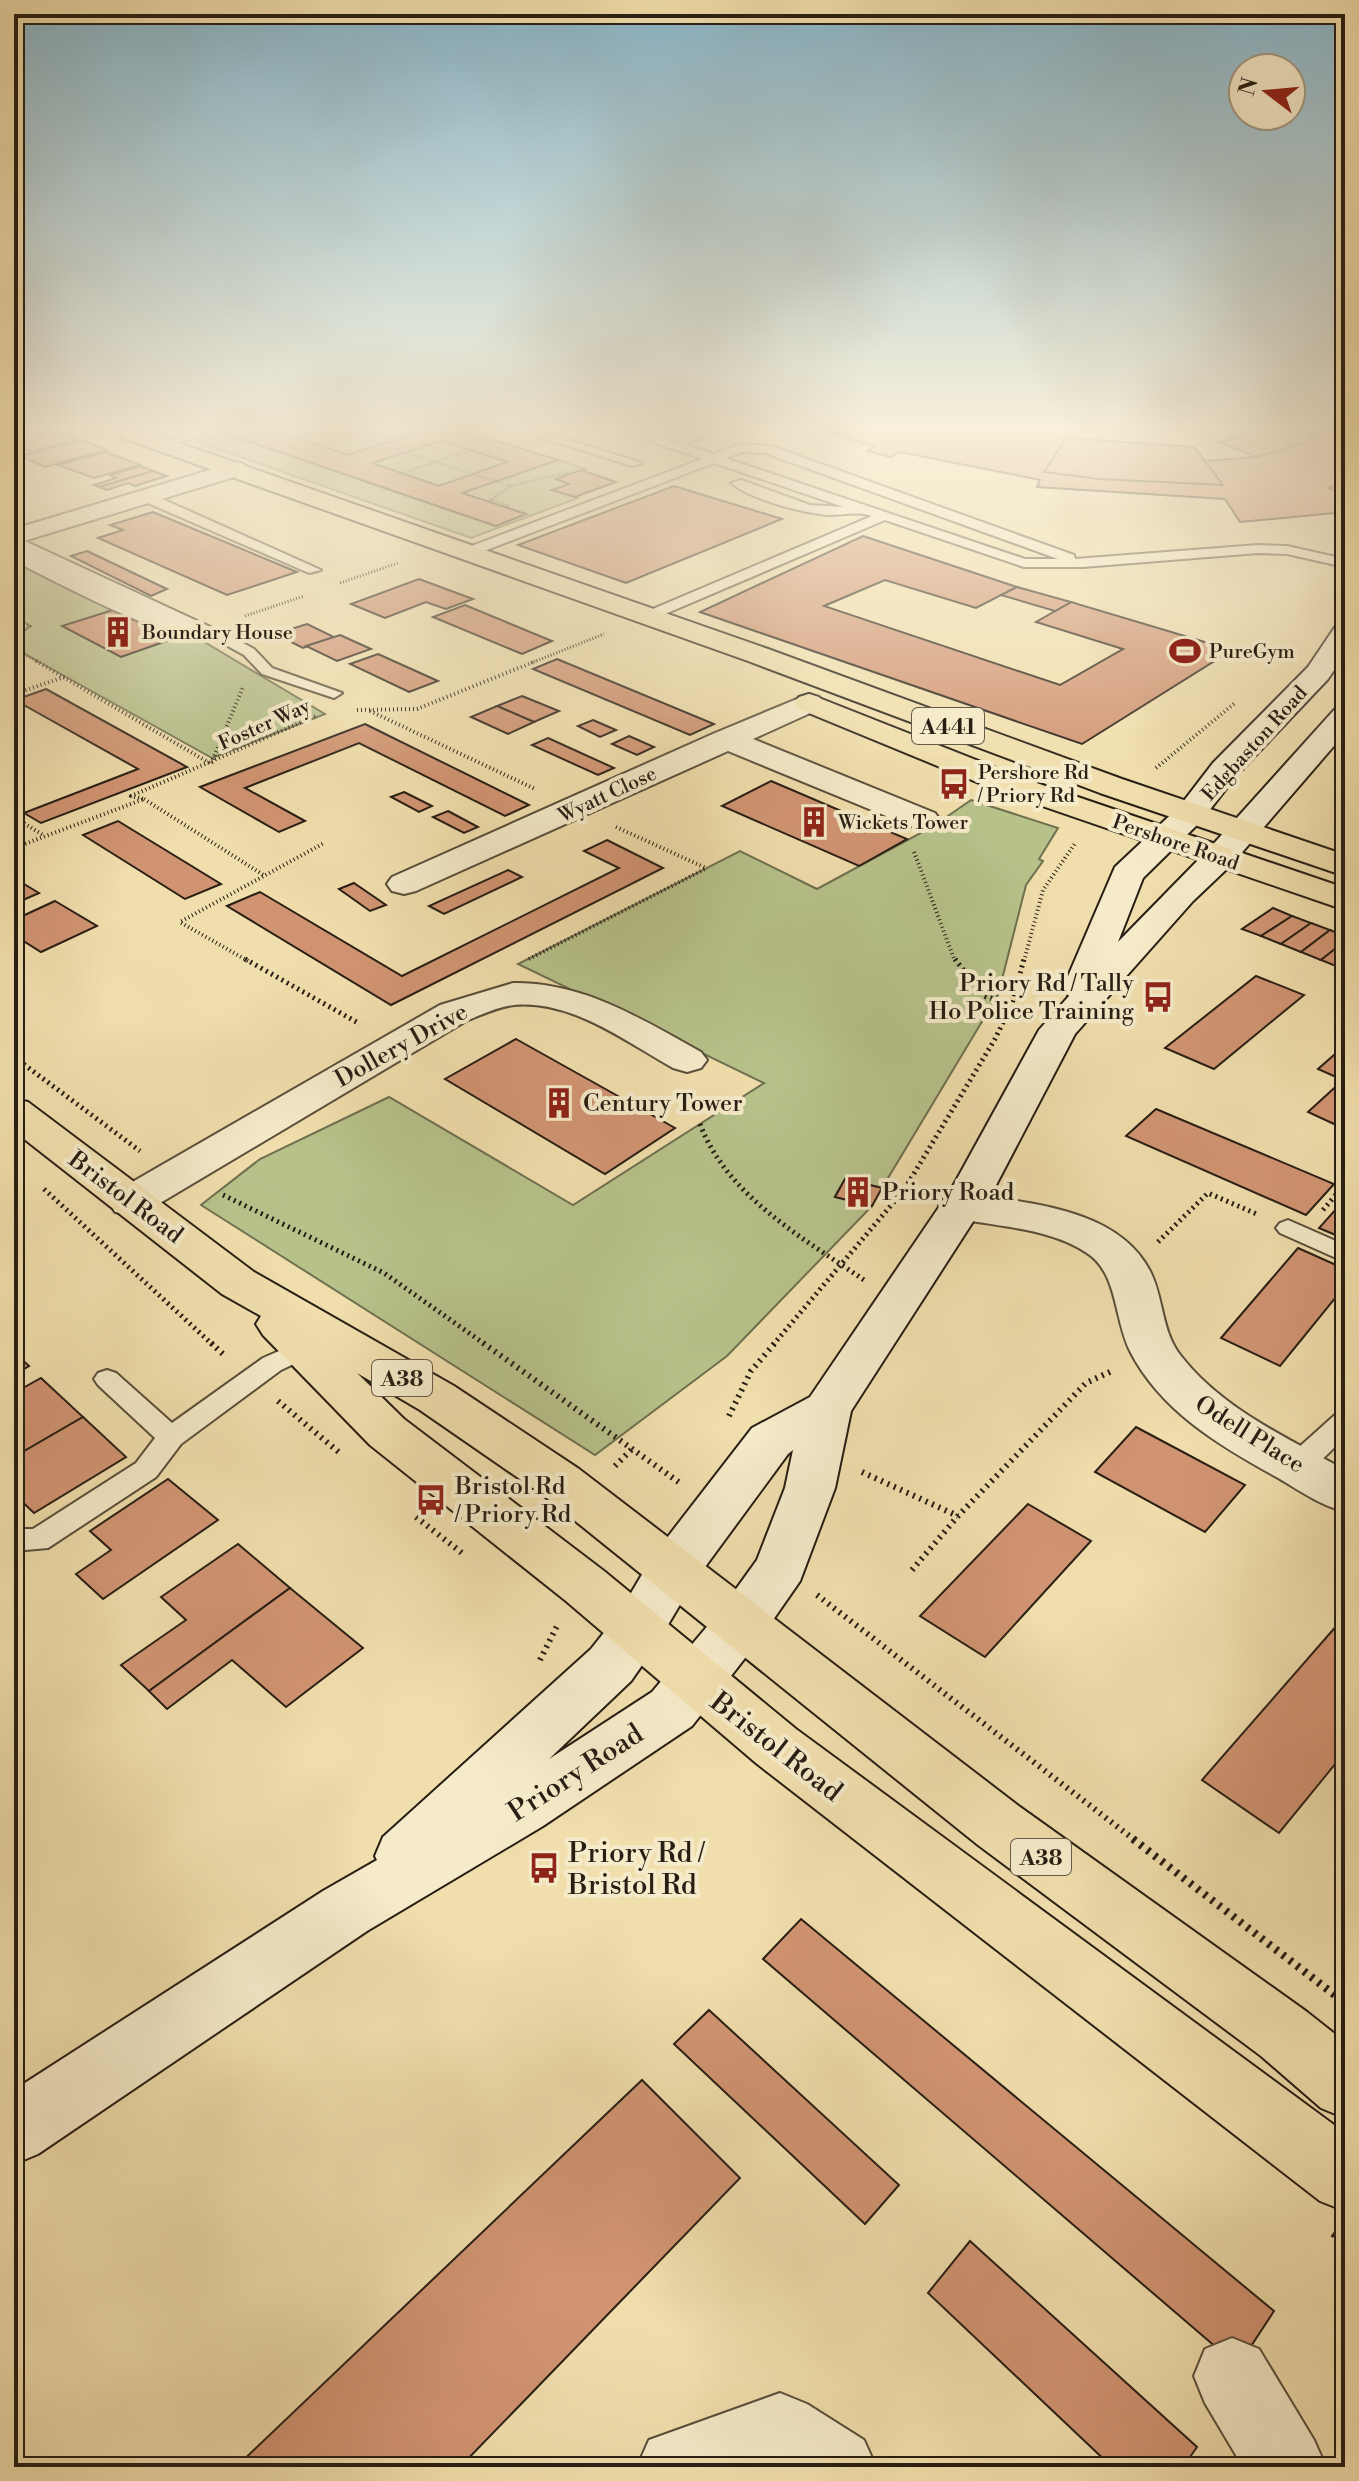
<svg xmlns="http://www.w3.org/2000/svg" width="1359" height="2481" viewBox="0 0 1359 2481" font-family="'Libre Bodoni',serif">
  <rect width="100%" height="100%" fill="#f0deac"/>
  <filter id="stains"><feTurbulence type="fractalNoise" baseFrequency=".0025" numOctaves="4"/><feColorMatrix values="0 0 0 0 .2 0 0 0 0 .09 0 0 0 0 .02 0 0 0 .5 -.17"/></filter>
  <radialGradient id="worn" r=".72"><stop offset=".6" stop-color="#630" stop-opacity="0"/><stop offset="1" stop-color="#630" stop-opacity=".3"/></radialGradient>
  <g fill="#b7c28b" stroke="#6f7050" stroke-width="2">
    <polygon points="309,432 412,432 417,433 348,455 293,437"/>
    <polygon points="226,434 495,526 525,514 462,493 558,460 586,469 557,479 569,484 553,490 578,498 471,538 198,442"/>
    <polygon points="441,441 508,462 439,486 372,463"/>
    <polygon points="14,552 191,634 325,714 212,758 14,648 14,638 30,626 14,617"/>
    <polygon points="971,800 1058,828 1039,859 1043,861 1026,885 998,995 882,1188 845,1179 835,1196 872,1206 727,1356 595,1455 201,1205 260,1159 389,1097 573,1205 764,1083 518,964 740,851 817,889 932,827"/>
  </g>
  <g fill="#d19472" stroke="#271e14" stroke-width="2" fill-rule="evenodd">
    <polygon points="46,432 61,432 79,439 32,452 14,446 14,440"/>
    <path d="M259,432H309L293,437L348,455L417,433L412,432H467L558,460L462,493L526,514L496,526L239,438ZM441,441L508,462L439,486L372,463Z"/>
    <polygon points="827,432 1030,432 1110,443 1194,447 1205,461 1257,457 1219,442 1262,432 1345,432 1345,482 1329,488 1345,495 1345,512 1240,522 1225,499 1037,487 1040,480 900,452 891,457 867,451 874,446"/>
    <polygon points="1262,432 1326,432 1302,443 1257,457 1219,442"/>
    <polygon points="1066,438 1194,447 1223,485 1099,479 1044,472"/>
    <polygon points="82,440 107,450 45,467 21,456"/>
    <polygon points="106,452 140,465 94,478 58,465"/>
    <polygon points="141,466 153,471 99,487 94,485 116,478 110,475"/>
    <polygon points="581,470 616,482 575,497 552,490 569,484 556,479"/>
    <polygon points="153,471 167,476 135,486 128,483 107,490 99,487"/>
    <polygon points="674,486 782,519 626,583 518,545"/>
    <polygon points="153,512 297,572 227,595 98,538 123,530 110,525"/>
    <polygon points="863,536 1017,587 976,608 885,580 824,606 1060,685 1123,649 1036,622 1071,602 1232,650 1082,744 700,612"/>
    <polygon points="87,551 167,589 151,596 71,556"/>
    <polygon points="419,579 473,599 446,609 426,602 385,618 351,604"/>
    <polygon points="1017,587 1071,602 1055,611 1001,595"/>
    <polygon points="465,605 552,641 522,654 433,617"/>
    <polygon points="116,609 175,638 121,657 62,626"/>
    <polygon points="307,624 334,637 303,648 275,634"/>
    <polygon points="340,635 371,649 337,661 306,646"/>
    <polygon points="378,654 438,681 409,692 350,664"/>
    <polygon points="557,659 714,724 690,735 533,669"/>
    <polygon points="46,689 187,767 41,823 24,813 138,769 15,700"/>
    <polygon points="522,696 559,711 534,722 497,706"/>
    <polygon points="497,706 534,722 508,734 471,717"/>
    <polygon points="593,720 616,730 600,737 578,726"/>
    <polygon points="365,724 529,805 505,816 359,743 245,788 305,821 279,832 200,787"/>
    <polygon points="629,736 654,747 637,755 612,744"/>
    <polygon points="548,738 614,768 598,775 532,745"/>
    <polygon points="771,781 907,839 859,866 722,806"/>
    <polygon points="404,792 432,806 419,812 391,797"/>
    <polygon points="448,811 478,827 464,833 433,817"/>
    <polygon points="118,821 221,884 185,899 83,835"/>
    <polygon points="607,840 663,868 391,1005 227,906 260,892 402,976 619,868 584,851"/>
    <polygon points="508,870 522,877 444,914 429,906"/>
    <polygon points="14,878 39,893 14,904"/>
    <polygon points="354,883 386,905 370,911 339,889"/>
    <polygon points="55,901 97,926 41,952 14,935 14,920"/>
    <polygon points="1273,908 1292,916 1261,936 1242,929"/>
    <polygon points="1292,916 1311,923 1281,944 1261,936"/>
    <polygon points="1311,923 1330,930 1301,952 1281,944"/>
    <polygon points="1330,930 1345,936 1345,941 1321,960 1301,952"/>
    <polygon points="1345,941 1345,964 1341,968 1321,960"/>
    <polygon points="1256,976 1304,995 1214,1069 1165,1048"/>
    <polygon points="516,1039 675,1128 605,1174 445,1079"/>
    <polygon points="1334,1055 1345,1060 1345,1114 1334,1124 1308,1112 1343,1080 1318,1069"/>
    <polygon points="1156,1109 1334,1184 1306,1215 1126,1136"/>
    <polygon points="845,1179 882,1188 872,1206 835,1197"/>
    <polygon points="1345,1199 1345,1239 1319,1228"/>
    <polygon points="1298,1248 1345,1269 1345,1286 1280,1366 1221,1338"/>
    <polygon points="14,1352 29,1366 14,1375"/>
    <polygon points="41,1378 83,1417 14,1457 14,1393"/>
    <polygon points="83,1417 126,1457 34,1513 14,1494 14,1457"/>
    <polygon points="1136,1427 1245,1485 1205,1532 1095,1472"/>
    <polygon points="168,1479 218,1520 103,1599 76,1574 111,1550 90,1531"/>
    <polygon points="1028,1504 1091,1541 985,1657 920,1616"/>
    <polygon points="238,1544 290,1588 149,1691 121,1665 186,1620 161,1597"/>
    <polygon points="290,1588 363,1648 286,1707 232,1660 167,1709 149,1691"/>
    <polygon points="1345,1616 1345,1752 1279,1833 1202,1780"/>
    <polygon points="801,1919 1274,2311 1238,2366 763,1959"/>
    <polygon points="709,2010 899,2185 865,2224 674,2044"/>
    <polygon points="642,2080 740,2178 460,2467 236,2467"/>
    <polygon points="970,2241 1197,2447 1183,2467 1112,2467 928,2293"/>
  </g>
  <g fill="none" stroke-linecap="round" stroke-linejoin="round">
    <defs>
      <g id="service">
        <polygon points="193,432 211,432 162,448 156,444"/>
        <polygon points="525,432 543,432 642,463 632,466"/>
        <path d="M625,432H643L676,442L696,432H711L687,445L713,454L741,444L771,446L1074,555L1075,559L1258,545L1287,546L1345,559V567L1287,554L1258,553L1083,567H1024L885,520L651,620H641V614L872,516C857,511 844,515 828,515C802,513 750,499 731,483L741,480L810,505L844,507L714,463L471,556H461V550L702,459ZM742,452L765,453L1058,559H1025L725,458Z"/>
        <polygon points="141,494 151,494 321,570 309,573 141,500"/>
        <polygon points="14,536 234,638 254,649 272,668 342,693 334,698 262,674 244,655 224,644 14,545"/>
        <polygon points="1288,1220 1345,1245 1345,1262 1280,1233 1276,1228 1280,1223"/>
        <polygon points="304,1340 313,1343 317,1349 313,1355 281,1370 181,1444 156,1477 48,1548 14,1551 14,1529 33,1529 136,1463 155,1438 98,1385 94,1379 98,1373 107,1370 116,1373 172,1423 263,1358"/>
        <path d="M1345,1411V1437C1329,1451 1310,1479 1287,1472L1283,1465L1287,1458L1336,1414Z"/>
      </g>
      <g id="minor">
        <polygon points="236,462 244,464 247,469 244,474 14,544 14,529"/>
        <path d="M14,544L176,616L208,626L212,632L208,638C174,646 51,579 14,561Z"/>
        <polygon points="809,694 819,697 824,703 819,709 753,739 935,813 940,820 935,827 924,830 913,827 728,751 416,891 404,894 392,891 387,884 392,877 715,733"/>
        <path d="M513,983C584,982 641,1019 701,1052L707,1060L701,1068L687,1072L673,1068C625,1041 572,1000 514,1005C497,1007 481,1015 466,1021L145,1212L130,1215L115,1212L109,1202L115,1192L440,1005Z"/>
        <path d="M961,1192C1025,1204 1116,1206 1150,1271C1164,1298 1161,1331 1181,1356C1222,1409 1288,1438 1345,1470V1512C1321,1505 1301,1492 1280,1479C1222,1447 1161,1412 1130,1351C1114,1319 1118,1273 1087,1253C1046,1226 992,1227 946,1216L939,1206L946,1196Z"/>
        <polygon points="1232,2338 1259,2349 1314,2440 1326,2467 1243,2467 1205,2403 1194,2376 1205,2349"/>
        <polygon points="780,2393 807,2404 864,2440 876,2467 637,2467 649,2440"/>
      </g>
      <path id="secondary" d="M1345,625V654L1328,679L1235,777L1202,820L1143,878L1118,942L1208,850L1335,709L1345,706V733L1232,864L1193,901L1075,1034L994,1189L851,1411L835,1488L800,1581L759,1640L692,1726L543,1826L367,1931L38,2154L14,2164V2090L323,1891L377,1860L375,1856L383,1837L591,1649L618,1615L653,1556L752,1428L810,1397L952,1188L1039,1030L1069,996L1063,988L1115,867L1180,806L1213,763L1308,667L1335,627ZM793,1450L785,1488L757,1560L721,1610L652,1692L549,1759L631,1681L656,1645L691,1586L788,1454Z"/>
      <g id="primary">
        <polygon points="117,432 148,432 768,649 1122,779 1345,855 1345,876 1100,793 748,661 120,437"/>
        <polygon points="809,694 1019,777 1345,888 1345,910 996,790 799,709 794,703 799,697"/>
      </g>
      <polygon id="trunk" points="14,1099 28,1102 254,1272 454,1386 579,1469 1020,1807 1307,2012 1345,2042 1345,2118 1321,2108 1261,2056 978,1845 543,1495 420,1410 357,1373 404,1419 604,1571 796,1729 1345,2133 1345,2211 1320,2201 756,1763 566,1601 370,1445 263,1335 256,1324 261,1316 222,1294 14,1131"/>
    </defs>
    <use href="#service" stroke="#594e3a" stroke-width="4"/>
    <use href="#minor" stroke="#594e3a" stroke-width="4"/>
    <use href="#secondary" stroke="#271e14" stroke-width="4"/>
    <use href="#primary" stroke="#271e14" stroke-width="4"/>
    <use href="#trunk" stroke="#271e14" stroke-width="4"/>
    <g stroke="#271e14" stroke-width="3" stroke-dasharray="1 2" stroke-linecap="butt">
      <polyline points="340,432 511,486 569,472"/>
      <polyline points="319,445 363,432"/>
      <polyline points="402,473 471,450"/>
      <polyline points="509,506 491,500 511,486"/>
      <polyline points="340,583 398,563"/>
      <polyline points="245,616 304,596"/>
      <polyline points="14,617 30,626 14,638"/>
      <polyline points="14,648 40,663"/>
      <polyline points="531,663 604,634"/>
    </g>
    <g stroke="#271e14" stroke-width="4" stroke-dasharray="1 3" stroke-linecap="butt">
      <polyline points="36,661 211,764 243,687"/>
      <polyline points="14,694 64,677"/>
      <polyline points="357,710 417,709 536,661"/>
      <polyline points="370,711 535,789"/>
      <polyline points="1156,768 1235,703"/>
      <polyline points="144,799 265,876"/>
      <polyline points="14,817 43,835"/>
      <polyline points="616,827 706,868"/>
      <polyline points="14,848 144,799 131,796 316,716"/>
      <polyline points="914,852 955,961"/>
      <polyline points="529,959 705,869"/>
      <polyline points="248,961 180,922 324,843"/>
      <polyline points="1024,961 1043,890 1076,842"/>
    </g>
    <g stroke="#271e14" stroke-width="5" stroke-dasharray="2 4" stroke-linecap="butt">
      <polyline points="245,959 360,1024"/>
      <polyline points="955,959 983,996 1012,1004"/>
      <polyline points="14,1057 140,1151"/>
      <path d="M700,1124C727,1196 803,1238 864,1280"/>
      <polyline points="44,1189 213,1345"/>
      <polyline points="223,1195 384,1273 486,1345"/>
      <polyline points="1323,1210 1345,1184"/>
      <polyline points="1158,1242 1208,1193 1259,1215"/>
      <polyline points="773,1345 904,1190 995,1039 1012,1004 1024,959"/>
    </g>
    <g stroke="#271e14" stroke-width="6" stroke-dasharray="2 5" stroke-linecap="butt">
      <polyline points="211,1343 225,1356"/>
      <polyline points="483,1343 680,1483"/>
      <polyline points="278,1401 341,1454"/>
      <polyline points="729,1416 751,1371 775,1343"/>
      <polyline points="615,1466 632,1449"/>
      <polyline points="862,1472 958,1516"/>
      <polyline points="416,1517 462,1553"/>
      <polyline points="912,1570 958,1516 1086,1383 1114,1370"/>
      <polyline points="817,1595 1136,1841"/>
      <polyline points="540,1660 557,1626"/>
    </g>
    <g stroke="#271e14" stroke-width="8" stroke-dasharray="3 6" stroke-linecap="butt">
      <polyline points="1133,1839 1345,2003"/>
      <polyline points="1333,2233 1345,2242"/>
    </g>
    <use href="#service" fill="#f5eac9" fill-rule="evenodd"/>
    <use href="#minor" fill="#f5eac9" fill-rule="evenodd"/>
    <use href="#secondary" fill="#f5eac9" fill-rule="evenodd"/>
    <use href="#primary" fill="#f0deac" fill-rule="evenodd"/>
    <use href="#trunk" fill="#f0deac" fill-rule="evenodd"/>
  </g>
  <linearGradient id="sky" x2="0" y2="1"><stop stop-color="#89b8cd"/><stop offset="0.55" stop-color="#f8f0da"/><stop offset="1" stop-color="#f8f0da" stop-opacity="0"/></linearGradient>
  <rect width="1359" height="779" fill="url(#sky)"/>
  <defs>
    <symbol id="building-bare" viewBox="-9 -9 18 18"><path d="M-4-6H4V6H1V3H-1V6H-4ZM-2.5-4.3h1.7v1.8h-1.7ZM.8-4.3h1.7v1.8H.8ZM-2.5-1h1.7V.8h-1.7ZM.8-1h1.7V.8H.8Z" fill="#8f2418" stroke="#f5eac9" stroke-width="2.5" paint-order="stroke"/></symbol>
    <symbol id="stadium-bare" viewBox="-9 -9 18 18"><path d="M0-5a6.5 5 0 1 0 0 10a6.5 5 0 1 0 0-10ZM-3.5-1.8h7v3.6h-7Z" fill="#8f2418" stroke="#f5eac9" stroke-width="2.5" paint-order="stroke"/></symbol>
    <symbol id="bus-bare" viewBox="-9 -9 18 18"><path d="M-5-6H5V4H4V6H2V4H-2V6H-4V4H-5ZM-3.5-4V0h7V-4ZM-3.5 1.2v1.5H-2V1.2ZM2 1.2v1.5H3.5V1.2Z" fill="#8f2418" stroke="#f5eac9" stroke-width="2.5" paint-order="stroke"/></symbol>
  </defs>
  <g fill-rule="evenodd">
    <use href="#building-bare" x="96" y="610" width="44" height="44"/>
    <use href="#stadium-bare" x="1163" y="629" width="44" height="44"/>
    <use href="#bus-bare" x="932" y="762" width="44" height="44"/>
    <use href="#building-bare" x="792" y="800" width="44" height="44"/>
    <use href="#bus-bare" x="1136" y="975" width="44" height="44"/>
    <use href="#building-bare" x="537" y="1081" width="44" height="44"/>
    <use href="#building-bare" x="836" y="1170" width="44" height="44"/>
    <use href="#bus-bare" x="409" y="1478" width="44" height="44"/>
    <use href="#bus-bare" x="522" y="1846" width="44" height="44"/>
  </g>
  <g text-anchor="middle" stroke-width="8" stroke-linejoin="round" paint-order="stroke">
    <g font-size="20" fill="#271e14" stroke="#f5eac9" text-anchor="start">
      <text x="142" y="639">Boundary House</text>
      <text x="1209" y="658">PureGym</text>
      <text x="978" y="779">Pershore Rd<tspan x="978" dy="23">/ Priory Rd</tspan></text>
      <text x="838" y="829">Wickets Tower</text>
    </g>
    <g font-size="20" fill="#271e14" stroke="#f5eac9">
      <text transform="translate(264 724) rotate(-24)" y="7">Foster Way</text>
      <text transform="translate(1254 743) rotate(-48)" y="7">Edgbaston Road</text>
      <text transform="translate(607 794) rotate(-25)" y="7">Wyatt Close</text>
      <text transform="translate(1176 842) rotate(19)" y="7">Pershore Road</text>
    </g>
    <g fill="#f5eac9" stroke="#655b4a" stroke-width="2">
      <rect x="912" y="708" width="72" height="36" rx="6"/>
      <rect x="372" y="1360" width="60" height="36" rx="6"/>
      <rect x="1011" y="1839" width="60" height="36" rx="6"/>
    </g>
    <g font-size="22" font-weight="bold" fill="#271e14">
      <text x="948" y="734">A441</text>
      <text x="402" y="1386">A38</text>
      <text x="1041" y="1865">A38</text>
    </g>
    <g font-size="24" fill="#271e14" stroke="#f5eac9" text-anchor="start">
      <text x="1134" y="991" text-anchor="end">Priory Rd / Tally<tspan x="1134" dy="28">Ho Police Training</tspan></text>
      <text x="583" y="1111">Century Tower</text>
      <text x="882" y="1200">Priory Road</text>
      <text x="455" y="1494">Bristol Rd<tspan x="455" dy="28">/ Priory Rd</tspan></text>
    </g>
    <g font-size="24" fill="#271e14" stroke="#f5eac9">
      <text transform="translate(401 1045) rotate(-29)" y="8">Dollery Drive</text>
      <text transform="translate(126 1197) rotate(37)" y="8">Bristol Road</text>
      <text transform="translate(1250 1434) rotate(32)" y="8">Odell Place</text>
    </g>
    <g font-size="28" fill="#271e14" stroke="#f5eac9">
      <text transform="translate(777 1746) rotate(38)" y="10">Bristol Road</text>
      <text transform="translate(575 1772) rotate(-33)" y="10">Priory Road</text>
    </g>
    <g font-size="28" fill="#271e14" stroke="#f5eac9" text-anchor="start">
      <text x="568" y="1862">Priory Rd /<tspan x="568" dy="32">Bristol Rd</tspan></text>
    </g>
  </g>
  <rect width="1359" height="2481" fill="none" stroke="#f0deac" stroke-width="48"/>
  <rect x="16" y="16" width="1327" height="2449" fill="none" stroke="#271e14" stroke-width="4"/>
  <rect x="24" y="24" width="1311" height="2433" fill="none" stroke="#271e14" stroke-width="2"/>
  <g transform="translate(1267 92) rotate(286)"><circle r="38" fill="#f5eac9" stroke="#a39881" stroke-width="2"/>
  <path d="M0-6L14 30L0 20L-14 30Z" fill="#8f2418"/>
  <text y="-12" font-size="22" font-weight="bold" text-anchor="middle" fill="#271e14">N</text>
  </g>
  <rect width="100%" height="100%" filter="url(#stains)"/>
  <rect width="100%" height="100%" fill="url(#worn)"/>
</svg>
